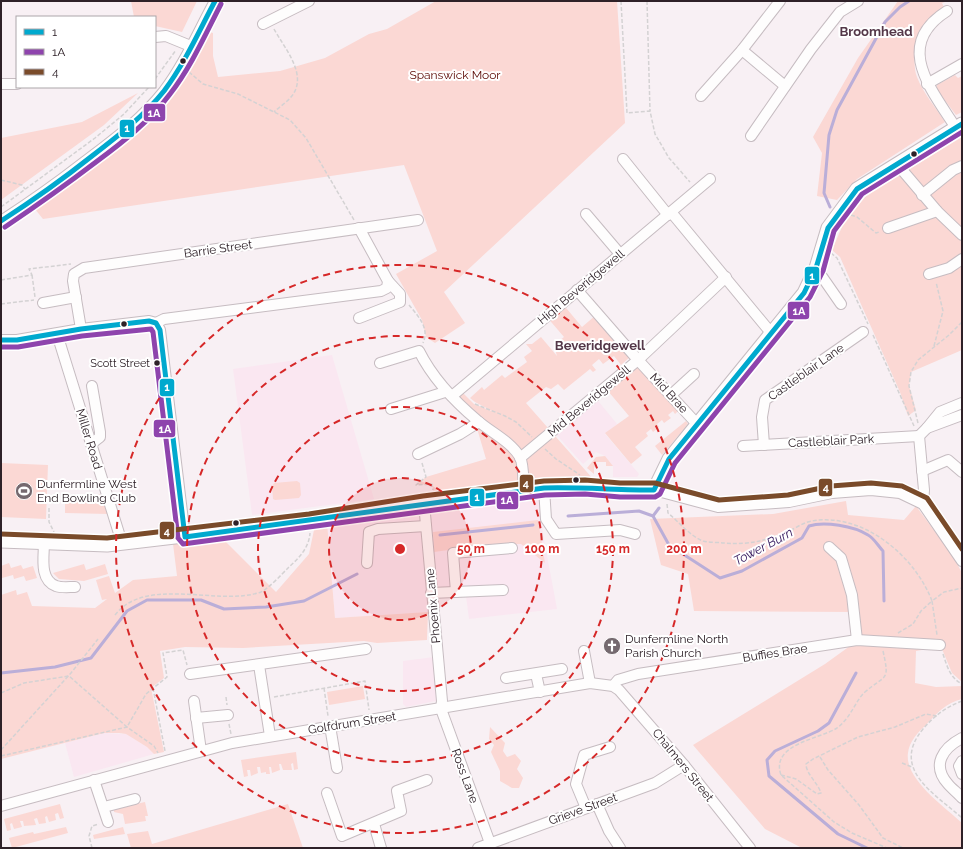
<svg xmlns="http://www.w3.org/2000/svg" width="963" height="849" viewBox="0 0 963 849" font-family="Raleway,sans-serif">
  <rect width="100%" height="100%" fill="#f8f0f4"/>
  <g fill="#fae7f1">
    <polygon points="332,355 374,499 252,515 233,369"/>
    <polygon points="594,396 617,424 605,434 639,474 637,477 613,477 613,466 605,456 596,452 583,464 553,431"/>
    <polygon points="539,495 543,534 557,609 469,619 466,596 428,597 428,612 335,618 327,522 408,513"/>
    <polygon points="434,657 436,701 406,707 403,704 403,661"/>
    <polygon points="103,733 126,734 147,747 154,754 74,777 65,743"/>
  </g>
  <g fill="#fbd8d4">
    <polygon points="131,1 197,1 182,32 155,26 155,17 134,17"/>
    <polygon points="436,1 617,1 625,123 444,292 465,323 435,343 426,337 422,320 396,274 437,251 404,165 43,219 30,203 135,124 163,91 199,29 213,33 213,56 218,77 280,71 325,58 369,34 387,29"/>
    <path d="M898,1H948L942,3L944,7C939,11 933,14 929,19C917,32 911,60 917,77C923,93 936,108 945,122L857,179L837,200L817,196L822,153L813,137L858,58Z"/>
    <polygon points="955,75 958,78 962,76 962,112 956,115 937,90 937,85"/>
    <polygon points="138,93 104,125 1,200 1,138 82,122"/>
    <polygon points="962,137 962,350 911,372 909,386 916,410 908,416 900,392 840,257 832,250 845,220 867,195"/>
    <polygon points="562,303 582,327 596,315 631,356 621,365 614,356 603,364 599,359 592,365 596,370 593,372 590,369 564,390 558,384 551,389 546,387 526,403 601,488 435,502 432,484 416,485 426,477 486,459 476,425 452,396 459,389 474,404 494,412 475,402 470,398 482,387 484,390 502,375 505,378 527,362 524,357 532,351 526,344 532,344 541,337 557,356 554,345 564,337 546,316"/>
    <polygon points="636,366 678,411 675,414 673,411 668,415 671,418 664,423 662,420 657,424 659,427 653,432 651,429 646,433 648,436 635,447 642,455 631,464 605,433 629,416 608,391"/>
    <polygon points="686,421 688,424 662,455 655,446"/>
    <polygon points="605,456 613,466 606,466 606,462 596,462 596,466 594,467 594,474 587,468 596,457"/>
    <polygon points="1,463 48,465 46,519 1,517"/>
    <polygon points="297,481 300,483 301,495 299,498 275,500 273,499 272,486 274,483"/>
    <polygon points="102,494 108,514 65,513 65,501"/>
    <path d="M846,501L848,515L904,520L916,506L953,556L962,573V682L952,673L942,649L939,647L916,651L915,683L936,687L962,686V699C946,703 937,713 926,725C918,732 909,742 908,753C904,779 945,807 962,823V848H802L765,829L693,745L825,664L861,638L854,612L694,611L688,574L661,565L650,519L773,514Z"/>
    <polygon points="538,520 545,563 521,544 484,545 434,552 433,532"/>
    <polygon points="327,522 335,618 428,612 427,640 377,643 364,641 243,648 185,647 160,651 164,678 151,688 164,752 154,754 147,747 126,734 119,733 104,733 1,759 1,595 16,590 17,595 27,592 32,606 95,608 107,599 102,600 96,580 109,576 115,593 133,580 177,576 173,544 225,541 276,592 309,554 315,525"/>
    <polygon points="9,563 11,568 21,565 23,569 33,566 37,578 26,581 24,576 14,579 13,575 2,578 1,566"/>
    <polygon points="84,564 86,570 105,564 108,574 84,581 59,579 53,573"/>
    <polygon points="363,686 365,699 329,705 327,692"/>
    <polygon points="490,727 505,743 503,751 507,757 515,754 521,761 517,769 523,778 519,788 512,788 500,781 500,771 491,752 494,745 489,739"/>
    <polygon points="296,752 298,769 294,770 293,763 291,764 292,770 283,770 281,764 279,764 280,770 272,773 271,767 269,767 270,774 266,774 266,772 261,773 260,767 257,767 258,773 251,776 250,770 247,770 248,776 244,777 241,760"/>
    <polygon points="145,802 148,816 145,816 146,821 125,824 123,814 114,812 114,809"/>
    <polygon points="60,804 64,818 60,819 58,813 55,814 56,820 49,822 47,816 45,817 46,823 39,824 37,818 34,819 36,825 24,826 23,821 20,821 22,827 14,829 12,823 10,824 11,830 7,831 4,819"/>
    <polygon points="288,804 303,848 131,848 127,834 148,831 152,844"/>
    <polygon points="66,827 68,833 12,848 9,838 33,832 34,834"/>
    <polygon points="123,827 125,834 94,839 93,835"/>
  </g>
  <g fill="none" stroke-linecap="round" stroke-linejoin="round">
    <g stroke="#baaed8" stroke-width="3">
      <polyline points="830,207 824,193 829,135 837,110 885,22 900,7 909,1"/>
      <path d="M568,516L639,511L653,516L669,545L720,578L742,571L802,538L809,526C824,521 854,526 868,535C874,538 878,546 883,551L884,601"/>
      <polyline points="653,516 659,508"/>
      <polyline points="440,535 533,525"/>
      <polyline points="1,673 55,667 91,658 127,611 147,600 201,600 224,609 266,607 304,601 357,574"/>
      <polyline points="856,673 829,723 818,731 775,751 767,760 769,776 838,834 867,848"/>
    </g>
    <defs>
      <g id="minor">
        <path d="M947,11C893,45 931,89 956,128"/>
        <polyline points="263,24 309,1"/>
        <polyline points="155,37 166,36 193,47"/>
        <polyline points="742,50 785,86"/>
        <polyline points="1,84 17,84"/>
        <polyline points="927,84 962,64"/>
        <polyline points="701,96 742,50 780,1"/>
        <polyline points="751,136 811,49 840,12 858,1"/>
        <polyline points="623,159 668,215"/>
        <polyline points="897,164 937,211 962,235"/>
        <polyline points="922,195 953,170 962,166"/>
        <polyline points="671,212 772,334"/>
        <polyline points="586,214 620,254"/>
        <path d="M1,221C29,203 56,184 83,163C113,140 140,121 164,91C185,63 198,32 215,1"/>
        <polyline points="888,228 937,211"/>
        <polyline points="816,268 841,304"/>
        <polyline points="929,274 949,268 962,259"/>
        <polyline points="577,290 638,360 697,424"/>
        <polyline points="43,303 76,297"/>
        <polyline points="359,318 400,302 400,294 388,281"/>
        <polyline points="156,323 164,319 381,291 387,288 388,281 359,228"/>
        <polyline points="156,323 160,330 185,537"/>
        <polyline points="81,329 73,281 74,274 84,268 418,220"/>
        <polyline points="57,334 122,543"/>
        <polyline points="1,340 17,340 81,329 149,321 156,323"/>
        <path d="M380,363L419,351C433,379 454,401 478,421C492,433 510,441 520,457C524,465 523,482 524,491"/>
        <polyline points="671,395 694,374"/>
        <polyline points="452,396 710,179"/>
        <polyline points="391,409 445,392"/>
        <polyline points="927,428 940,412 962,403"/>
        <polyline points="919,436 924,490 923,504"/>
        <polyline points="919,436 927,428 962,415"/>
        <polyline points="91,444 100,437 100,432 92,386"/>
        <polyline points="764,445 762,417 765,400 863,332"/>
        <polyline points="743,446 919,436"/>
        <polyline points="418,454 460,434 479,422"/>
        <polyline points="520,458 638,360 726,277"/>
        <polyline points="922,471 948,460 962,472"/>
        <polyline points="544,488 546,519 556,534 620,530 635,534"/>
        <polyline points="654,490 718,507 789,502 832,493 871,490 900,493 923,504 962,561"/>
        <polyline points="424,503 442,701 441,709 490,843"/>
        <path d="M44,543C44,556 39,580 56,586C61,588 69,587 75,587"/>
        <polyline points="829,547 841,558 852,595 857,640"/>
        <polyline points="367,563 369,532 378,529 426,526"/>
        <polyline points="456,592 453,553 512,548"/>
        <polyline points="431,593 503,590"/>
        <polyline points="584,651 590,683"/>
        <polyline points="259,665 270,736"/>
        <polyline points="190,674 366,649"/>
        <polyline points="536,674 540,692"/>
        <polyline points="506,678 562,669"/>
        <polyline points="613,686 618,680 638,674 857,640 940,645"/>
        <polyline points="194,701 201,751"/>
        <polyline points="196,718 228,715"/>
        <polyline points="330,726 337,768"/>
        <path d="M962,738C943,748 931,765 948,784C952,789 958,793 962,798"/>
        <polyline points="962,761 959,766 962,774"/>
        <polyline points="94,780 108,822"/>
        <polyline points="327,793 342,836 401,811 397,791 427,780"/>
        <polyline points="597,804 609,831 620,848"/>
        <polyline points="1,806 232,743 590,683 613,686 619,690 684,765 750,848"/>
        <polyline points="104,807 135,799"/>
        <polyline points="586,808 576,784 584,755 610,747"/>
        <polyline points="374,824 381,848"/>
        <polyline points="478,848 655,783 684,765"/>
      </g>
      <polyline id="major" points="1,541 107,545 310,521 424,503 544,488 585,487 620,490 654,490 669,459 804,293 816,268 828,228 857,189 962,124"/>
    </defs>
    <use href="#minor" stroke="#c6bcc1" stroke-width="12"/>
    <use href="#major" stroke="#c6bcc1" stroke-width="15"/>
    <g stroke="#d4d2d3" stroke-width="1.5" stroke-dasharray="4 2" stroke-linecap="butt">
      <polyline points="621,1 627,113 650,111 655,134 669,158 690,182"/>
      <polyline points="647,1 650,111"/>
      <path d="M274,29C285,49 309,76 291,97C286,103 279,107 274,112"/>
      <polyline points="189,72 203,84 238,94 290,120 306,138 354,220"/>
      <polyline points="155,79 176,50"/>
      <polyline points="1,180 22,185 25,189"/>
      <polyline points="1,207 95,138 124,114 149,87"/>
      <polyline points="851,215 857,217 876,233 879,232"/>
      <polyline points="831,253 837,258 868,324"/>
      <polyline points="32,275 35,297"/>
      <polyline points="1,280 32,275 29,269 71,264"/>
      <polyline points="1,304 34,300"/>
      <path d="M409,305C418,316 430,328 423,343"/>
      <polyline points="873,335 914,426"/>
      <polyline points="934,346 943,311 936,282"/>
      <polyline points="475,404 505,416 516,422 532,437"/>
      <polyline points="918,423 909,386 911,372 918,360 949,335 962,322"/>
      <polyline points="545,449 556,459 580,475"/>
      <polyline points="422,463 426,477 416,485 432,484 433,490"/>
      <path d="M667,504L668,513C679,522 690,536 703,541C709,543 718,542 724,543C751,545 764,541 789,531C796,528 804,522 812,521C863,512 915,556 932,601L944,592L962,588"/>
      <polyline points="49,508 49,522 54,532"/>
      <polyline points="932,601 937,635"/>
      <path d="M115,615C146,575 219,607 261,592C268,589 282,574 288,568C299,558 309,548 310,533"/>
      <polyline points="898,633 913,624 921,611 932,601"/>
      <path d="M883,651C890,682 886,674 865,692C855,701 851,718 837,728C820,739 770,744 781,775L834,822L852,833L887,848"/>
      <path d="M943,654C947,666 950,678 962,684"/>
      <polyline points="153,688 165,751"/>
      <polyline points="324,688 328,716"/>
      <polyline points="1,693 24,683 69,676 127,727 146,694 167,677 163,653 183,650 187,665"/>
      <polyline points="226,697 227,705"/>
      <polyline points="274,697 365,681 369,710"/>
      <path d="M962,701C946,707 934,716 923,729C890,769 934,793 962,818"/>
      <polyline points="229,724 231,734"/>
      <polyline points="1,750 71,673 98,639"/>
      <polyline points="1,756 127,727 154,746 158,753"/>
      <polyline points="820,757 828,770 859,805 883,838 903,848"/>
      <polyline points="902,763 912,767"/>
      <path d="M781,775L796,779L817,794L821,793C818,783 806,774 806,764L813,759L858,737L895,727L926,714L937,716"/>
      <polyline points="92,848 89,836 92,826 99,824"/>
    </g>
    <use href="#minor" stroke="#fefdfd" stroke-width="10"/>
    <use href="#major" stroke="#fefdfd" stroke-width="13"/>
    <defs>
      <g id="bus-1">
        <path d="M1,221C32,201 63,179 92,156C118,136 144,116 164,91C185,63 199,31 215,1"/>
        <path d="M1,340H17L81,329L149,321L156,323L160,330L185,537L544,488C581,487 617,490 654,490L669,459L804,293L816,268L828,228L857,189L962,124"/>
      </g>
      <g id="bus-2">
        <path d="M5,227C36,206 67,184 96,162C123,142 150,121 170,94C191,67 205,35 221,4"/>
        <polyline points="1,347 18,347 82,336 151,329 153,332 178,538 183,544 545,495 585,494 620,497 655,497 660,494 675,463 810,297 823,271 834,231 862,194 962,132"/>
      </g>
      <polyline id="bus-3" points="1,534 107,538 309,514 423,496 544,481 585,480 620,483 655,483 719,500 788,495 831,486 871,483 902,486 927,498 962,549"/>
    </defs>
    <use href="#bus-1" stroke="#fff" stroke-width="8"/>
    <use href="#bus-2" stroke="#fff" stroke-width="8"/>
    <use href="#bus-3" stroke="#fff" stroke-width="8"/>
    <use href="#bus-1" stroke="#00a9ce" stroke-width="5"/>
    <use href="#bus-2" stroke="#8e44ad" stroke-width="5"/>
    <use href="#bus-3" stroke="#7a4b2a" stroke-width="5"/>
  </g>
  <circle cx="400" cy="549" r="71" fill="#d62828" fill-opacity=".12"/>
  <g fill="none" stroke="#d62828" stroke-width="2" stroke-dasharray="7 5">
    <circle cx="400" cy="549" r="71"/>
    <circle cx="400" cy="549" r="142"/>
    <circle cx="400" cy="549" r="213"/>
    <circle cx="400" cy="549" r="284"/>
  </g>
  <defs>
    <symbol id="stadium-disc" viewBox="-11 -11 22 22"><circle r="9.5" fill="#75696f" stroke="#fff"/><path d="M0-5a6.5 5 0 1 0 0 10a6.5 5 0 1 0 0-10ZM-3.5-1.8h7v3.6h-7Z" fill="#fff"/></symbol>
    <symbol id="church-disc" viewBox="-11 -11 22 22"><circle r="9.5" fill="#75696f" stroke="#fff"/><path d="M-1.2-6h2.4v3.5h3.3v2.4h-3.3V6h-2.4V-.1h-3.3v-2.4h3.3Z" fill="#fff"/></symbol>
  </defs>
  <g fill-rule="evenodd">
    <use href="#stadium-disc" x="14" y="481" width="20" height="20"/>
    <use href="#church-disc" x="602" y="636" width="20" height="20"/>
  </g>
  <g fill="#2e2128" stroke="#fff" stroke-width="1.5">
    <circle cx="183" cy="61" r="3.5"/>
    <circle cx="914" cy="154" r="3.5"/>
    <circle cx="124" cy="324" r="3.5"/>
    <circle cx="157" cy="363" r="3.5"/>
    <circle cx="576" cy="480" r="3.5"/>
    <circle cx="236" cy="523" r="3.5"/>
  </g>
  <g text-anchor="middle" stroke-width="4" stroke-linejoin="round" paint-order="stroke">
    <g font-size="11" fill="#2e2128" stroke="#fff" text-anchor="end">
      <text x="150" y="367">Scott Street</text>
    </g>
    <g font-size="12" fill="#5a0600" stroke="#fff">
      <text x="455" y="79">Spanswick Moor</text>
    </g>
    <g font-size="12" fill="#2e2128" stroke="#fff">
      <text transform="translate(218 249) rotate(-8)" y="4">Barrie Street</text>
      <text transform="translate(581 287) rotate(-40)" y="4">High Beveridgewell</text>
      <text transform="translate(806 372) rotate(-35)" y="4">Castleblair Lane</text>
      <text transform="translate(669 393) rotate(47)" y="4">Mid Brae</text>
      <text transform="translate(589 401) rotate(-40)" y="4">Mid Beveridgewell</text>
      <text transform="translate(89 439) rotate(73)" y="4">Miller Road</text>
      <text transform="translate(831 441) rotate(-3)" y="4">Castleblair Park</text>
      <text transform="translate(433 606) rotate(-95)" y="4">Phoenix Lane</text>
      <text transform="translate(775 653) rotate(-9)" y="4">Buffies Brae</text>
      <text transform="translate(352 723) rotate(-9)" y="4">Golfdrum Street</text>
      <text transform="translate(683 765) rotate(51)" y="4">Chalmers Street</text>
      <text transform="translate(465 776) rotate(70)" y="4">Ross Lane</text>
      <text transform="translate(583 809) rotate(-20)" y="4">Grieve Street</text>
    </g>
    <g font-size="12" fill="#2e2128" stroke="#fff" text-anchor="start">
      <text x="37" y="488">Dunfermline West<tspan x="37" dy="14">End Bowling Club</tspan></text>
      <text x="625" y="643">Dunfermline North<tspan x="625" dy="14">Parish Church</tspan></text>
    </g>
    <g font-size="13" font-weight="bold" fill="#543748" stroke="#fff">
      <text x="876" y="36">Broomhead</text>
      <text x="600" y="350">Beveridgewell</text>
    </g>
    <g font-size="13" font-style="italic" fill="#31155b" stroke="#fff">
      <text transform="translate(763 546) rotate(-28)" y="5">Tower Burn</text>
    </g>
  </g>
  <circle cx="400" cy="549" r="6" fill="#d62828" stroke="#fff" stroke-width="2"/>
  <g font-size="12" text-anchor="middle" font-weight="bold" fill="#d62828" stroke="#fff" stroke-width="4" stroke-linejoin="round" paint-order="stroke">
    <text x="471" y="553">50 m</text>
    <text x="542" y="553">100 m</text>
    <text x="613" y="553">150 m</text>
    <text x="684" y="553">200 m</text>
  </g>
  <g stroke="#fff" stroke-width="1.5">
    <rect x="143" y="103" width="23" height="19" rx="4" fill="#8e44ad"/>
    <rect x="119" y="119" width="16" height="19" rx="4" fill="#00a9ce"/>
    <rect x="804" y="266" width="16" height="19" rx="4" fill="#00a9ce"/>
    <rect x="787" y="301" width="23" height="19" rx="4" fill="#8e44ad"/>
    <rect x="159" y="378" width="16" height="19" rx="4" fill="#00a9ce"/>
    <rect x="153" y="419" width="23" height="19" rx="4" fill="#8e44ad"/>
    <rect x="519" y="474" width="15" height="19" rx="4" fill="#7a4b2a"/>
    <rect x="818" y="478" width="15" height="19" rx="4" fill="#7a4b2a"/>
    <rect x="469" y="488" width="16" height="19" rx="4" fill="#00a9ce"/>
    <rect x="496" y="491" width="23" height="19" rx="4" fill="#8e44ad"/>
    <rect x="159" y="521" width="16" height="19" rx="4" fill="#7a4b2a"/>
  </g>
  <g font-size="11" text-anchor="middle" font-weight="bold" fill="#fff">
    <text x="154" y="117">1A</text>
    <text x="127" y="132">1</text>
    <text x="812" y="280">1</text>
    <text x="799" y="315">1A</text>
    <text x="167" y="391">1</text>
    <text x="165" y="433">1A</text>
    <text x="526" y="487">4</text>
    <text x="826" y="491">4</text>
    <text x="477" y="501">1</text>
    <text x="507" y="504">1A</text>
    <text x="167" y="535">4</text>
  </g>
  <rect width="963" height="849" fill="none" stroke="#2e2128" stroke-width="4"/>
  <rect x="16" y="16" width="140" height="72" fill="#ffffff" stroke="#aba6a9"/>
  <rect x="24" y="29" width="20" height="6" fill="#00a9ce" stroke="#aba6a9"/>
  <text x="52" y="36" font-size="12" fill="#2e2128">1</text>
  <rect x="24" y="49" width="20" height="6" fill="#8e44ad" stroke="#aba6a9"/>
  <text x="52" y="56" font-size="12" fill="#2e2128">1A</text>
  <rect x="24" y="69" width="20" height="6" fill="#7a4b2a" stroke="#aba6a9"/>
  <text x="52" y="76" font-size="12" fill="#2e2128">4</text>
</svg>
